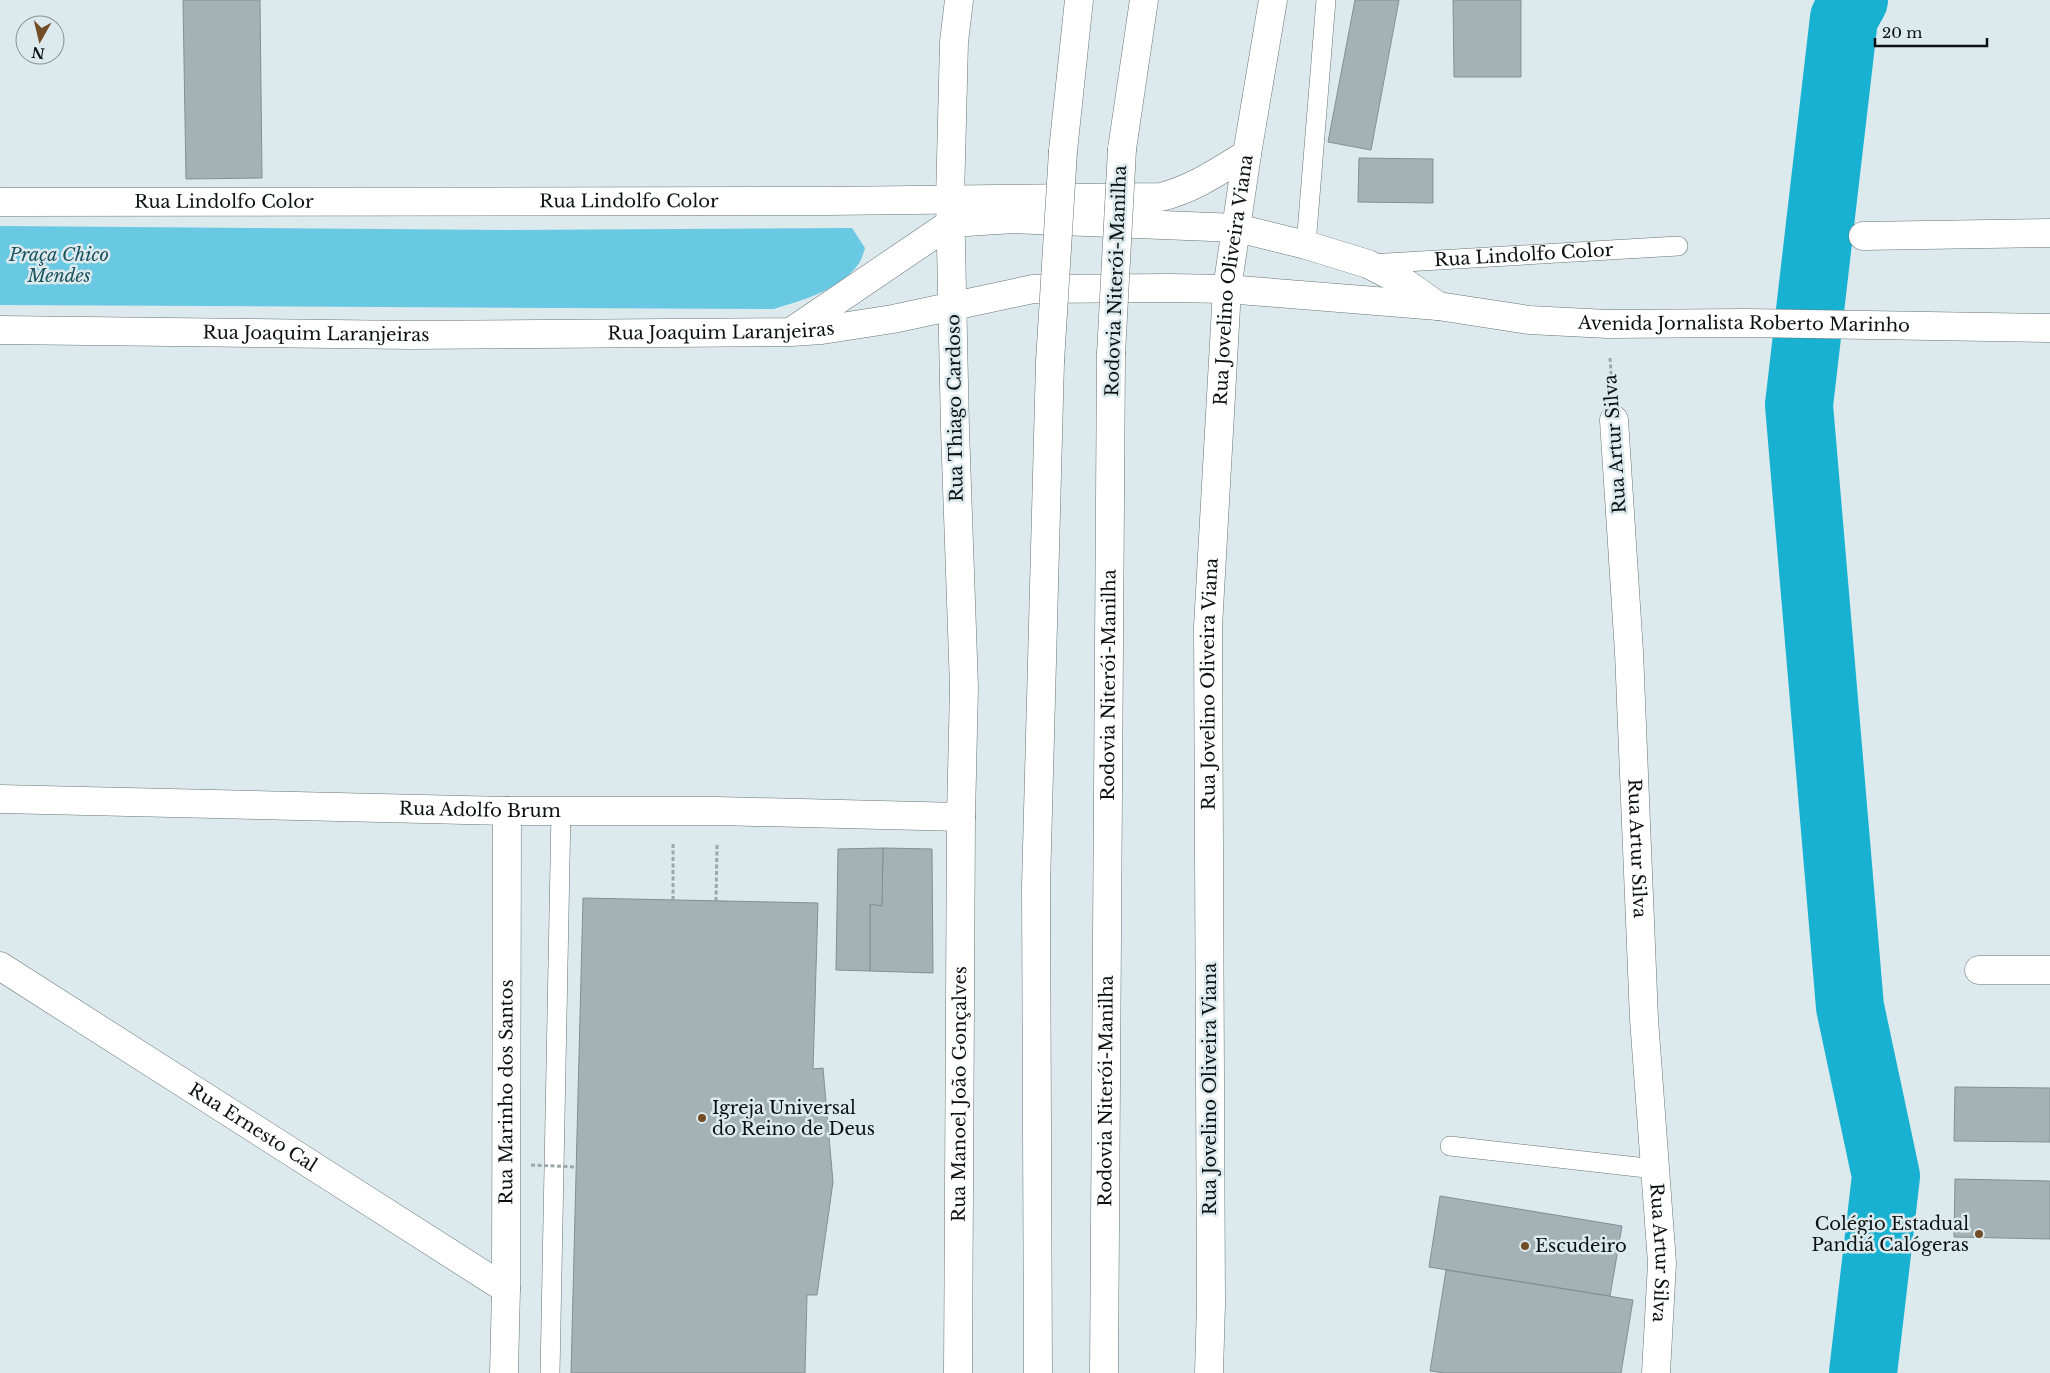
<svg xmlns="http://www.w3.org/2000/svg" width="2050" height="1373" viewBox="0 0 2050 1373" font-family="'Libre Baskerville',serif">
  <rect width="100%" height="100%" fill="#dceaee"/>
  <path fill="#69c8e2" d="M0,226L507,230L852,228L865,248C863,254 861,262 857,266C837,291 803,300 774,309L0,305Z"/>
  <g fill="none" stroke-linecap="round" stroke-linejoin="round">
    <polyline stroke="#19b1d1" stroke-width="68" points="1854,0 1844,18 1799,405 1850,1007 1886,1176 1863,1373"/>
  </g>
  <g fill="#a4b1b5" stroke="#838f93">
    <polygon points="183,0 260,0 262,178 186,179"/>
    <polygon points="1355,0 1399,0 1371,150 1328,142"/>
    <polygon points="1453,0 1521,0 1521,77 1454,77"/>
    <polygon points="1359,158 1433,159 1433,203 1358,202"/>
    <polygon points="883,848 932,849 933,973 870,971 870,904 882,906"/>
    <polygon points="883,848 882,906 870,904 870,971 836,970 838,849"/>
    <polygon points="583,898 818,903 813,1069 823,1068 833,1182 817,1295 807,1295 805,1373 571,1373"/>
    <polygon points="1955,1087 2050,1088 2050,1142 1954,1141"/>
    <polygon points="1955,1179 2050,1181 2050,1239 1954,1237"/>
    <polygon points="1440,1196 1622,1226 1610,1296 1429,1267"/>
    <polygon points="1446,1270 1633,1300 1621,1373 1444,1373 1430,1371"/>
  </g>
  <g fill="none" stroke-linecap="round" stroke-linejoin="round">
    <defs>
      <g id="service">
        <polyline points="1306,245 1326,0"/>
        <path id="s1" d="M1370,264L1678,246"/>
        <polyline points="1450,1146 1655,1169"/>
        <polyline points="550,1373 561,811"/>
      </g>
      <g id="minor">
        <polyline points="1863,236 2050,233"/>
        <path id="s2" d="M1614,420L1629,652L1644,1019L1662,1263L1656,1373"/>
        <path id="s3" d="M0,799L507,811H717L961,817"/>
        <path id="s4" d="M0,966L506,1289"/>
        <polyline points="1979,970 2050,970"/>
        <path id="s5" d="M504,1373L506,1289L507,811"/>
      </g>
      <g id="secondary">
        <path id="s6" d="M0,202L828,201L1161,197C1193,189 1219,171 1247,154"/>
        <path id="s7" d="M0,330L411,335L791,332L822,330L893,319L1033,289L1169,288L1227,289L1438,306L1529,320L1608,324L1746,323L2050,328"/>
        <polyline points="792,331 951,223 1013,219 1237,228"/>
      </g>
      <g id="primary">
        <polyline points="1237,228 1306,245 1368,264 1407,284 1438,306"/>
        <path id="s8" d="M958,1373L961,817L964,687L955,429L950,199L954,42L959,0"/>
        <path id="s9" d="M1209,1373L1211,1304L1208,627L1227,289L1247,154L1273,0"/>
      </g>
      <g id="trunk">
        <polyline points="1122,149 1144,0"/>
        <polyline points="1063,151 1079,0"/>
        <polyline points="1038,1373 1036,886 1050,362"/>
        <path id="s10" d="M1104,1373L1111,354"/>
      </g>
    </defs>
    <use href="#service" stroke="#687477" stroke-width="20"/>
    <use href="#minor" stroke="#687477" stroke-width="29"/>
    <use href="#secondary" stroke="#687477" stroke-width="29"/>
    <use href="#primary" stroke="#687477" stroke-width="29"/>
    <use href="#trunk" stroke="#687477" stroke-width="29"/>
    <g stroke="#9ba7aa" stroke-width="3" stroke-dasharray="4 2.5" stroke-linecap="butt">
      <polyline points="1610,358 1612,387"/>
      <polyline points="673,844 673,901"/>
      <polyline points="716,901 717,845"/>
    </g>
    <use href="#service" stroke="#fff" stroke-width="19"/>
    <use href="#minor" stroke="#fff" stroke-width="28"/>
    <use href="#secondary" stroke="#fff" stroke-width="28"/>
    <use href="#primary" stroke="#fff" stroke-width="28"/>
    <use href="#trunk" stroke="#fff" stroke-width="28"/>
    <defs>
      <g id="trunk-bridge">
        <polyline points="1111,354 1122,149"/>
        <polyline points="1050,362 1063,151"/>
      </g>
    </defs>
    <use href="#trunk-bridge" stroke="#687477" stroke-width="29" stroke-linecap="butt"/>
    <polyline stroke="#9ba7aa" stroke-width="3" stroke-dasharray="4 2.5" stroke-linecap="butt" points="531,1165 576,1167"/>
    <use href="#trunk-bridge" stroke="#fff" stroke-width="28"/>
  </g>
  <g fill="#704d26" stroke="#dceaee" stroke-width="2">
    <circle cx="702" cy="1118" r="5"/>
    <circle cx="1979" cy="1234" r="5"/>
    <circle cx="1525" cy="1246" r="5"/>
  </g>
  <g text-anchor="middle" stroke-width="5" stroke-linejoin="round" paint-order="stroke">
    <g font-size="18" fill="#0c1112" stroke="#dceaee">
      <text dy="6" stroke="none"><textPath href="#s6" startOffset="224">Rua Lindolfo Color</textPath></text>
      <text dy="6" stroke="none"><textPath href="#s6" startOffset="629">Rua Lindolfo Color</textPath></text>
      <text dy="6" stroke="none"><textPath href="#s1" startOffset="154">Rua Lindolfo Color</textPath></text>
      <text transform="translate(1116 281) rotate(-88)" y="6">Rodovia Niterói-Manilha</text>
      <text dy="6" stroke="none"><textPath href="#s9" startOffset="1094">Rua Jovelino Oliveira Viana</textPath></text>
      <text dy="6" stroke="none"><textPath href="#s7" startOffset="1750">Avenida Jornalista Roberto Marinho</textPath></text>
      <text dy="6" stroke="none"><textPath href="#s7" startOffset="721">Rua Joaquim Laranjeiras</textPath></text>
      <text dy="6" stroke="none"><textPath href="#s7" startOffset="316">Rua Joaquim Laranjeiras</textPath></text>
      <text transform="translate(955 408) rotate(-91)" y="6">Rua Thiago Cardoso</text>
      <text transform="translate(1615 444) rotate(-94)" y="6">Rua Artur Silva</text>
      <text dy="6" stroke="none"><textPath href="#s9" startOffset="689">Rua Jovelino Oliveira Viana</textPath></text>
      <text dy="6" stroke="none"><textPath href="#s10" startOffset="688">Rodovia Niterói-Manilha</textPath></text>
      <text dy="6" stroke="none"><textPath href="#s3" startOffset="480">Rua Adolfo Brum</textPath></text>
      <text dy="6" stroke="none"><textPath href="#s2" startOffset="429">Rua Artur Silva</textPath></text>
      <text transform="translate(1210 1089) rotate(-90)" y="6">Rua Jovelino Oliveira Viana</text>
      <text dy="6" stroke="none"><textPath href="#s10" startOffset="282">Rodovia Niterói-Manilha</textPath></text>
      <text dy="6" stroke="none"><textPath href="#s5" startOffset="281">Rua Marinho dos Santos</textPath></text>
      <text dy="6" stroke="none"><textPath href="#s8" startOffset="279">Rua Manoel João Gonçalves</textPath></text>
      <text dy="6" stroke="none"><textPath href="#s4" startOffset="300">Rua Ernesto Cal</textPath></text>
      <text dy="6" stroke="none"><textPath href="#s2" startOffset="834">Rua Artur Silva</textPath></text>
    </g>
    <g font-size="18" font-style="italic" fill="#1a525f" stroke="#dceaee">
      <text x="59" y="261">Praça Chico<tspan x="59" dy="21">Mendes</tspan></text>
    </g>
    <g font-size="18" fill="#0c1112" stroke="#dceaee" text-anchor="start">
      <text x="712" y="1114">Igreja Universal<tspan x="712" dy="21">do Reino de Deus</tspan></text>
      <text x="1969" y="1230" text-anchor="end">Colégio Estadual<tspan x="1969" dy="21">Pandiá Calógeras</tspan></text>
      <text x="1535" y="1252">Escudeiro</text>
    </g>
  </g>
  <g transform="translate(40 40) rotate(188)"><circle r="24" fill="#dceaee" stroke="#899396"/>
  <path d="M0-4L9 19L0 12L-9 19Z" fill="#704d26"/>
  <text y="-8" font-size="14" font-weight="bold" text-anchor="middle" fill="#0c1112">N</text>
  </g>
  <path d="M1875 38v8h112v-8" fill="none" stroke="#0c1112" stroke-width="2.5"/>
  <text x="1882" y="38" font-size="15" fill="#0c1112" stroke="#dceaee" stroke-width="4" paint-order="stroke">20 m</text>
</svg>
